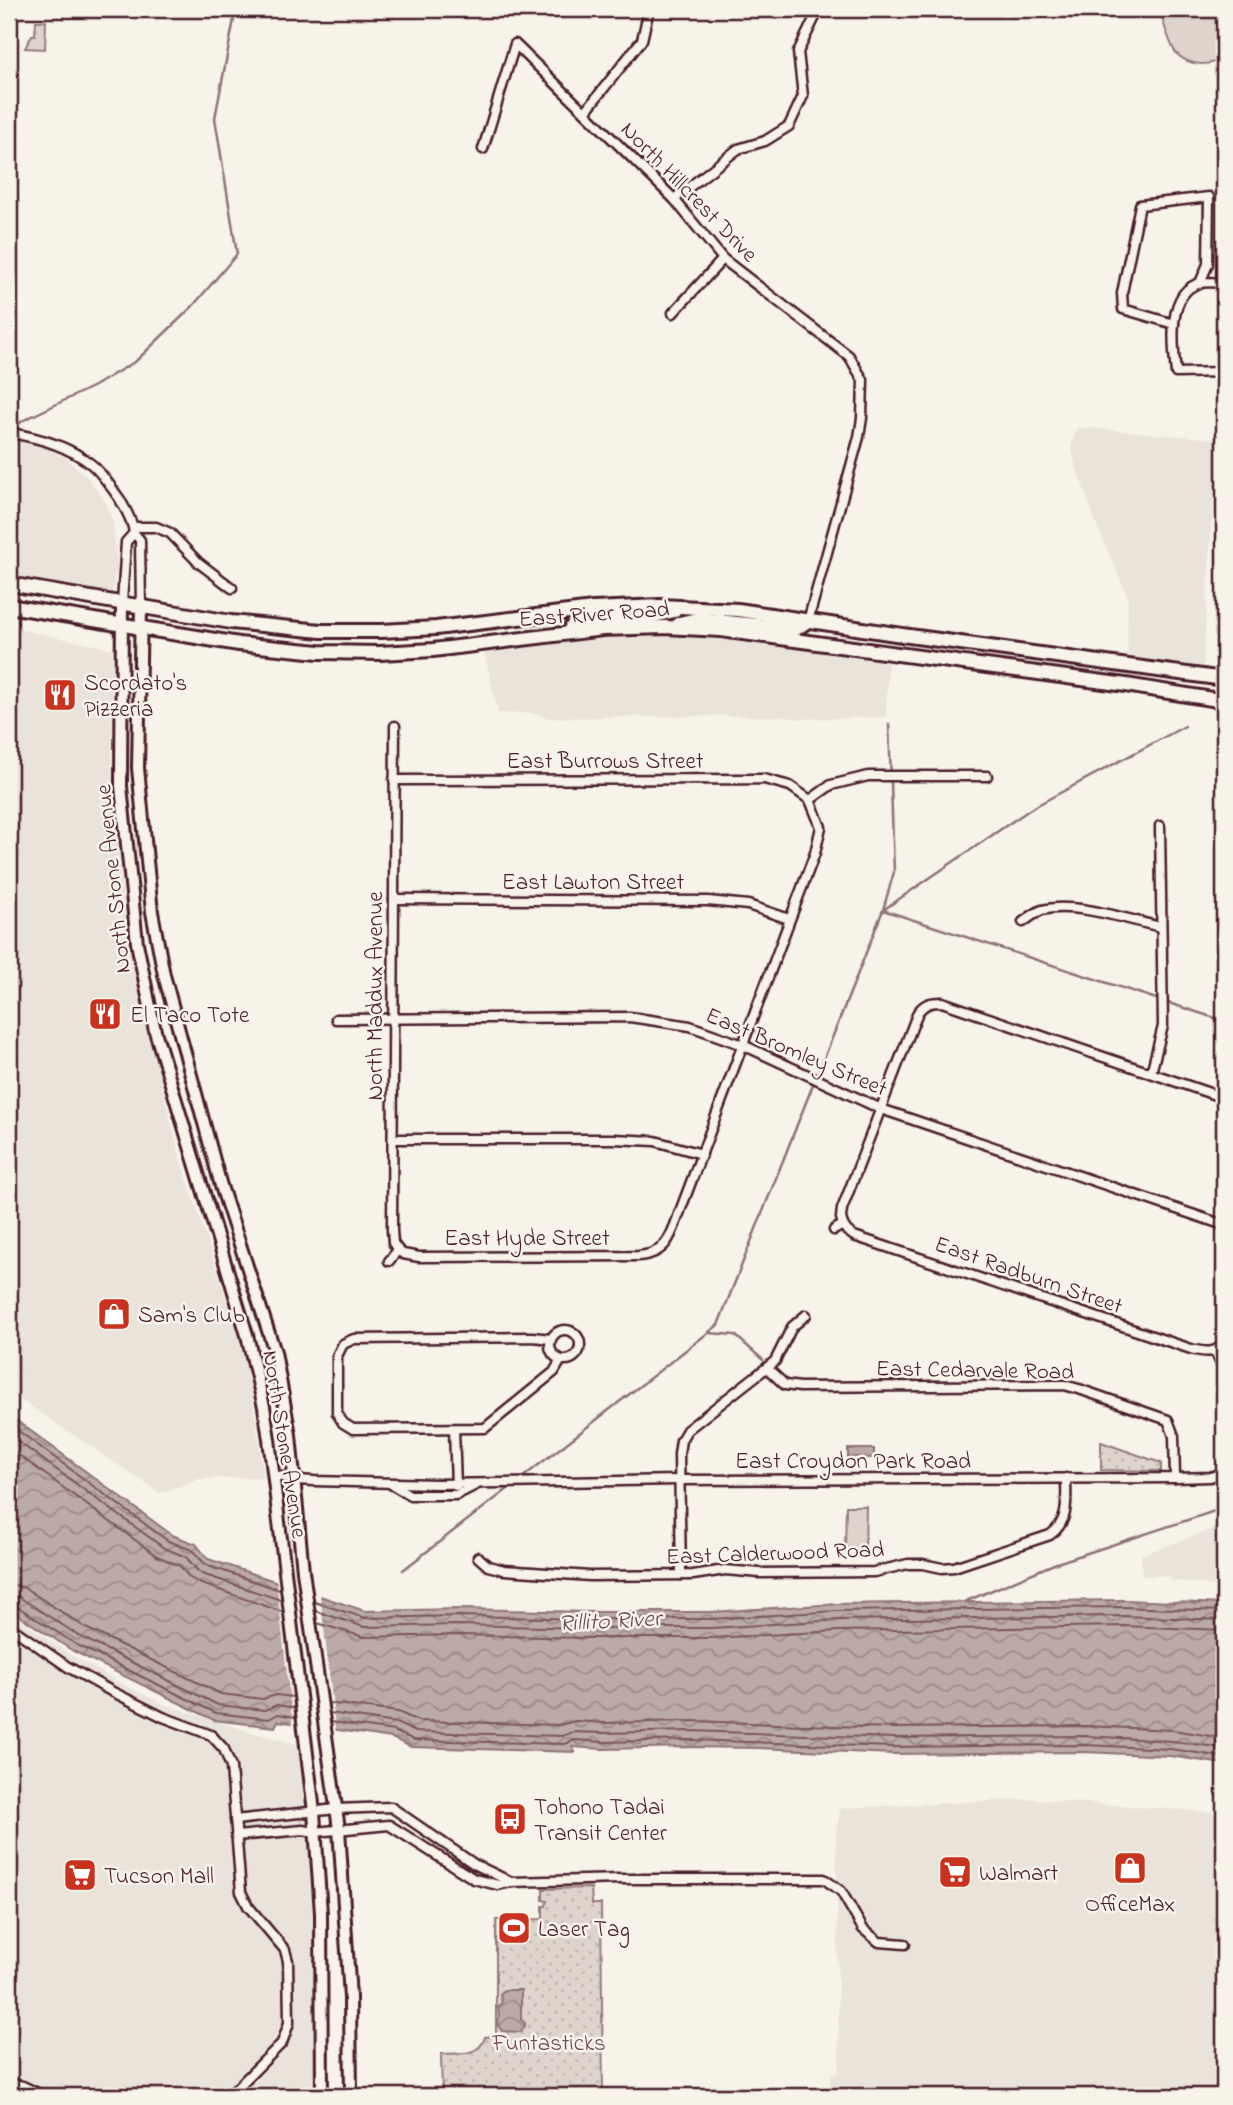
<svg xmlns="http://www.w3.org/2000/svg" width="1233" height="2105" viewBox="0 0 1233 2105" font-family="'Indie Flower',sans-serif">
  <defs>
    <pattern id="park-dots" width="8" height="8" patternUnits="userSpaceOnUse" patternTransform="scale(1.75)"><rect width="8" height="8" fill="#ded4cc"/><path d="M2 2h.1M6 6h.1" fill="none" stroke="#c0b6af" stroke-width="1.8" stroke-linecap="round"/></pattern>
    <pattern id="water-waves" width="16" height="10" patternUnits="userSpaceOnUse" patternTransform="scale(1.75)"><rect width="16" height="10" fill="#bcaaa7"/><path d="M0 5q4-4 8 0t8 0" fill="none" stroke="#9b8a88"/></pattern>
  </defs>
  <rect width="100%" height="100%" fill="#f7f3e8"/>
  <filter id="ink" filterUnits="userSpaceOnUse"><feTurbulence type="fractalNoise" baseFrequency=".0143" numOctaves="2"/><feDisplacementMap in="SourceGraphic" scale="14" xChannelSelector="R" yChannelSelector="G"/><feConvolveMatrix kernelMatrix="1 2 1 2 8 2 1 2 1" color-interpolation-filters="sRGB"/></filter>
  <g filter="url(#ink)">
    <g fill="#eae3da">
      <polygon points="1077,427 1217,439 1203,668 1127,656 1128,597 1099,531 1076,467 1071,447"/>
      <polygon points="9,438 39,443 66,458 88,478 105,501 113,523 117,567 112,593 9,575"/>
      <polygon points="9,627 112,649 112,765 122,892 135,980 182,1165 247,1360 264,1477 199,1479 160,1493 9,1392"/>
      <polygon points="642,636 689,637 742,641 888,663 886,717 797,719 782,716 724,716 549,718 531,713 498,713 484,652 580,641"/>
      <polygon points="1224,1525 1224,1587 1169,1580 1169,1576 1142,1576 1141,1555"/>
      <polygon points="9,1612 71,1655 126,1686 166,1705 251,1732 299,1745 312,1871 315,1935 314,2096 9,2096"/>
      <polygon points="1032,1799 1224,1813 1224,2096 829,2096 831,2074 839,2071 836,1830 841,1808"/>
    </g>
    <g fill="#ded4cc" stroke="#947a7c" stroke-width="2">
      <path d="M1167,9H1224V58C1210,66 1190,67 1177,54C1171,48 1165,27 1162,18Z"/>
      <polygon points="36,21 46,21 45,49 25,48 32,35 35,35"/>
      <polygon points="846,1506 866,1506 865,1550 845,1549"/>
    </g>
    <g fill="url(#park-dots)" stroke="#947a7c" stroke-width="2">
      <polygon points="1101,1442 1161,1463 1161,1471 1101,1470"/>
      <path d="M591,1888L592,1904H601L603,2096H442L441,2054C459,2053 479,2057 485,2037L495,2036L496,2033V1920L543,1919V1906H546L547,1901L543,1900V1889Z"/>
    </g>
    <g fill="url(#water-waves)" stroke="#8e7275" stroke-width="2">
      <polygon points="9,1415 172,1535 196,1544 208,1559 365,1611 459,1609 589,1612 711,1612 837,1604 1123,1600 1224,1604 1224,1764 1170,1756 1085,1752 894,1754 758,1748 690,1747 603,1749 572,1747 575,1752 411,1747 392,1738 278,1721 275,1727 214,1720 73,1651 9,1609"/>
      <polygon points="848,1449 874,1449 874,1458 848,1457"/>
      <polygon points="504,1990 521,1990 521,2020 525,2023 525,2026 520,2032 502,2031 497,2024 499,2016 498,2007 502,2002 500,1994"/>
    </g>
    <polygon fill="#f7f3e8" points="276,1578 320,1593 336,1734 293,1727"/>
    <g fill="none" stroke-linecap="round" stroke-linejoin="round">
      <g stroke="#78575d" stroke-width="2">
        <polyline points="9,1424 168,1541 192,1550 206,1565 280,1590"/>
        <polyline points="9,1435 164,1548 186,1557 197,1570 202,1574 281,1600"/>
        <polyline points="9,1448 157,1556 180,1566 190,1578 199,1583 283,1612"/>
        <polyline points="9,1584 25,1588 86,1628 221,1694 263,1699 276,1695 293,1697"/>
        <polyline points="9,1595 19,1597 81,1637 218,1705 265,1710 277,1705 294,1708"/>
        <polyline points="314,1602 365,1618 459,1616 588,1619 711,1619 837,1611 1123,1607 1224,1611"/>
        <polyline points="9,1604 15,1605 77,1645 216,1713 269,1719 278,1714 295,1717"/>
        <polyline points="316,1611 364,1627 459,1625 588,1628 711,1628 838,1620 1123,1616 1224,1620"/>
        <polyline points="317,1623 364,1637 459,1635 588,1638 711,1638 838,1631 1123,1626 1224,1630"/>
        <polyline points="328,1703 398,1712 418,1721 559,1725 575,1721 604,1723 690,1721 894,1728 1086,1726 1173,1730 1224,1738"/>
        <polyline points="330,1713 396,1723 416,1732 562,1736 573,1732 603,1733 690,1731 894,1738 1085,1736 1172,1741 1224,1748"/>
        <polyline points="331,1722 394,1731 414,1740 565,1744 574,1740 603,1742 690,1740 894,1747 1085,1745 1171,1749 1224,1757"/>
      </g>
      <g stroke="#8e7275" stroke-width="2.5">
        <polyline points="12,431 22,421 94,386 136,361 192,307 237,254 215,118 236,9"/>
        <polyline points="1218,653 1222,586 1224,572"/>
        <polyline points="889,724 894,872 883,910 1224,1021"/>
        <polyline points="817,1076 883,910 1032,808 1185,726"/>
        <polyline points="709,1333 735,1335 763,1360"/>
        <polyline points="518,1481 718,1325 814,1082"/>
        <polyline points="403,1570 513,1485"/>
        <polyline points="964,1602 1054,1564 1224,1508"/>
      </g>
      <defs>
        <g id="minor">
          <polyline points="585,112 642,40 649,9"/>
          <polyline points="483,149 515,44 674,199 723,259 849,356 863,380 862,418 859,437 808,621"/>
          <polyline points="674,199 738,149 765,141 789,126 803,96 798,52 816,15"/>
          <path d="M1224,283C1217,283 1208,281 1201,283C1166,290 1173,347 1176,373L1224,372"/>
          <polyline points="673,313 723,259"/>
          <polyline points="1174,324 1123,309 1122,293 1140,205 1209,197 1208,264 1200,283"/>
          <path d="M9,433C37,437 68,446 91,464C102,473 111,487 119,498C125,508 133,522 134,533L140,540L141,606"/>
          <polyline points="133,527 156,527 170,533 199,563 232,588"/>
          <polyline points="122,603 126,542 134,533"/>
          <polyline points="394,780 764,779 790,786 810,800"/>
          <polyline points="810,800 831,785 868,776 987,776"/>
          <polyline points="394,899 708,901 748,905 789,919"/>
          <path d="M1023,922C1029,918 1036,912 1042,910C1073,901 1129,920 1161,927"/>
          <polyline points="336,1019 630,1017 690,1026 743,1045 881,1109 1224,1225"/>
          <polyline points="1151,1073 1163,1026 1160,826"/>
          <polyline points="393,1139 614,1139 655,1141 702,1154"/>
          <path d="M843,1225L841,1218L842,1209L918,1012C925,1003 931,1002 942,1002L1224,1098"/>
          <path d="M834,1230L843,1225L847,1231L854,1236L1191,1349C1203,1352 1217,1355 1224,1342"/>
          <path d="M398,1250L403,1254L419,1257L638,1256C670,1254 672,1231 682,1206L815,853L821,827L810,800"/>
          <polyline points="389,1261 398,1250 393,1243 392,1230 395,726"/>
          <circle cx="565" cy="1345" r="15"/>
          <polyline points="551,1339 533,1337 354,1339 343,1344 337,1356 337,1413 343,1423 353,1429 485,1428 554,1372 561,1360"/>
          <polyline points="1215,1351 1220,1362"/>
          <polyline points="767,1368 785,1385 800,1387 1064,1385 1079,1389 1168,1420 1174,1436 1175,1478"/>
          <polyline points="454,1429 456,1486"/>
          <polyline points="274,1475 295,1480 314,1481 437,1484 679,1480 1175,1478 1210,1477 1224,1473"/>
          <polyline points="391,1484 410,1495 456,1495 478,1484"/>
          <path d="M478,1557L488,1566L504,1570L590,1576L693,1575L725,1570L760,1573L874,1572L908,1564H923L942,1568L954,1567L1050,1535C1070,1521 1066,1500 1066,1478"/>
          <polyline points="681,1575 679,1454 681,1440 687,1430 775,1361 792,1327 806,1315"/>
          <polyline points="9,1626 68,1667 111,1691 163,1717 211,1735 224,1749 231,1767 241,1892 248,1906 285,1950 288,1961 289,2023 282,2043 229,2096"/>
          <polyline points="235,1820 336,1809 391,1807 474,1864 511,1882"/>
          <polyline points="236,1836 303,1830 315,1832 389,1825 474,1879 498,1885 511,1882 621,1879 824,1879 841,1891 863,1929 879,1942 905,1944"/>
          <polyline points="9,2083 23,2086 44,2096"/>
        </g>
        <g id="secondary">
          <polyline points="122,603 121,786 137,943 155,1031 247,1335 264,1407 269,1439 314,1812 321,1913 322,2096"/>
          <polyline points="141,606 138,768 152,912 164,975 221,1186 275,1352 290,1435 303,1571 339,1829 350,1998 351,2096"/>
        </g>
        <g id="primary">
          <polyline points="9,584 231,622 321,631 381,631 436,628 593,609 660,606 738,610 902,635 1224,679"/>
          <polyline points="9,606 239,644 319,652 380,653 433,650 603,629 665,627 721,630 1126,685 1224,701"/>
          <polyline points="679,623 697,619 796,629 808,621"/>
          <polyline points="568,633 574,623 580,622 654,616 674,611"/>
        </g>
      </defs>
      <use href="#minor" stroke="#4a1f2b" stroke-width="13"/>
      <use href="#secondary" stroke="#4a1f2b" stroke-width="16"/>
      <use href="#primary" stroke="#4a1f2b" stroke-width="18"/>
      <use href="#minor" stroke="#f7f3e8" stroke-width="8"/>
      <use href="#secondary" stroke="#f7f3e8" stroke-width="10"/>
      <use href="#primary" stroke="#f7f3e8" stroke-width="12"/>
    </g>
  </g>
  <defs>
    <symbol id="restaurant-square" viewBox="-11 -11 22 22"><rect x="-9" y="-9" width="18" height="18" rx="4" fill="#c8321e" stroke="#f7f3e8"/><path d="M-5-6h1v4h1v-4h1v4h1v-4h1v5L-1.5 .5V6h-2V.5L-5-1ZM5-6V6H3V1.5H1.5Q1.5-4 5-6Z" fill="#fff"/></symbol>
    <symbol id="shop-square" viewBox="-11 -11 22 22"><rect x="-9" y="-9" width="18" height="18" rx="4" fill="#c8321e" stroke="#f7f3e8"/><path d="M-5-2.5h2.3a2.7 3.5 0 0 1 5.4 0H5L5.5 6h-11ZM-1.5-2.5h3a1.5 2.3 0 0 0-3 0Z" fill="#fff"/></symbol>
    <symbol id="bus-square" viewBox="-11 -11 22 22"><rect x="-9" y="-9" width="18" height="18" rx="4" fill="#c8321e" stroke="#f7f3e8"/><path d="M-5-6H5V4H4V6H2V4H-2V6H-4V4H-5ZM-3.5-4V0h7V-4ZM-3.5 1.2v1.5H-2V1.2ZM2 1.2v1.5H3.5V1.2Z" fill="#fff"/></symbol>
    <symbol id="supermarket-square" viewBox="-11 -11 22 22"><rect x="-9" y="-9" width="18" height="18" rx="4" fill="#c8321e" stroke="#f7f3e8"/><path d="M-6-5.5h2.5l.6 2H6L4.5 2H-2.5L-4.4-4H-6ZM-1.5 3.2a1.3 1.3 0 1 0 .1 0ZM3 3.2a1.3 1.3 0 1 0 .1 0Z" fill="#fff"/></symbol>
    <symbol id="stadium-square" viewBox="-11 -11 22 22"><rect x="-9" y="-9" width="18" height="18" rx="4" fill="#c8321e" stroke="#f7f3e8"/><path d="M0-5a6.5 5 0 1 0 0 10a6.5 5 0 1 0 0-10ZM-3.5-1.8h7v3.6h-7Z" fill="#fff"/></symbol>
  </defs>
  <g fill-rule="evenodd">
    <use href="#restaurant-square" x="41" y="676" width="38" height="38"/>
    <use href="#restaurant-square" x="86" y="995" width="38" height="38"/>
    <use href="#shop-square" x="95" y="1295" width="38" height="38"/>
    <use href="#bus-square" x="491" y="1800" width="38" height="38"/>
    <use href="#shop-square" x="1111" y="1849" width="38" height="38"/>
    <use href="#supermarket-square" x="936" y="1853" width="38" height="38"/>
    <use href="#supermarket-square" x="61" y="1856" width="38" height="38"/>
    <use href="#stadium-square" x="495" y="1909" width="38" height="38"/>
  </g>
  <g text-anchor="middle" stroke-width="5" stroke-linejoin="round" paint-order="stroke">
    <g font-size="23" fill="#4a1f2b" stroke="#f7f3e8">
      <text transform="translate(690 191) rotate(46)" y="8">North Hillcrest Drive</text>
      <text transform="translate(594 613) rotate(-4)" y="8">East River Road</text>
      <text x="605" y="768">East Burrows Street</text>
      <text transform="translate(112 879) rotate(-96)" y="8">North Stone Avenue</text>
      <text x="593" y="889">East Lawton Street</text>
      <text transform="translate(374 996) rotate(-90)" y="8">North Maddux Avenue</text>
      <text transform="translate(797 1051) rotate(23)" y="8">East Bromley Street</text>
      <text x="527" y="1245">East Hyde Street</text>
      <text transform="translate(1029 1274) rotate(19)" y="8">East Radburn Street</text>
      <text transform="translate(975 1369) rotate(1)" y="8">East Cedarvale Road</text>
      <text transform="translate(286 1444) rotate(81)" y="8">North Stone Avenue</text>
      <text x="853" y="1468">East Croydon Park Road</text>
      <text transform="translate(775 1552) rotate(-2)" y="8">East Calderwood Road</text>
    </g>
    <g font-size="23" fill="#4a1f2b" stroke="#f7f3e8" text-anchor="start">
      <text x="84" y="690">Scordato's<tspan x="84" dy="26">Pizzeria</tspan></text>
      <text x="130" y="1022">El Taco Tote</text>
      <text x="138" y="1322">Sam's Club</text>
      <text x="534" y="1814">Tohono Tadai<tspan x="534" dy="26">Transit Center</tspan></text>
      <text x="979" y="1880">Walmart</text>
      <text x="104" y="1883">Tucson Mall</text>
      <text x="1130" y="1911" text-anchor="middle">OfficeMax</text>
      <text x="538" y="1936">Laser Tag</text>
    </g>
    <g font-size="23" fill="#6f4c53" stroke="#f7f3e8">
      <text x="549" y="2050">Funtasticks</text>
    </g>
    <g font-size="24" font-style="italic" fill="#6c4950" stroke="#f7f3e8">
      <text transform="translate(610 1620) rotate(-3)" y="8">Rillito River</text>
    </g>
  </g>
  <rect width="1233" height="2105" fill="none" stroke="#f7f3e8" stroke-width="35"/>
  <rect x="18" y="18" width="1198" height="2070" fill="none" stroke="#4a1f2b" stroke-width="2.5" filter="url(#ink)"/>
</svg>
